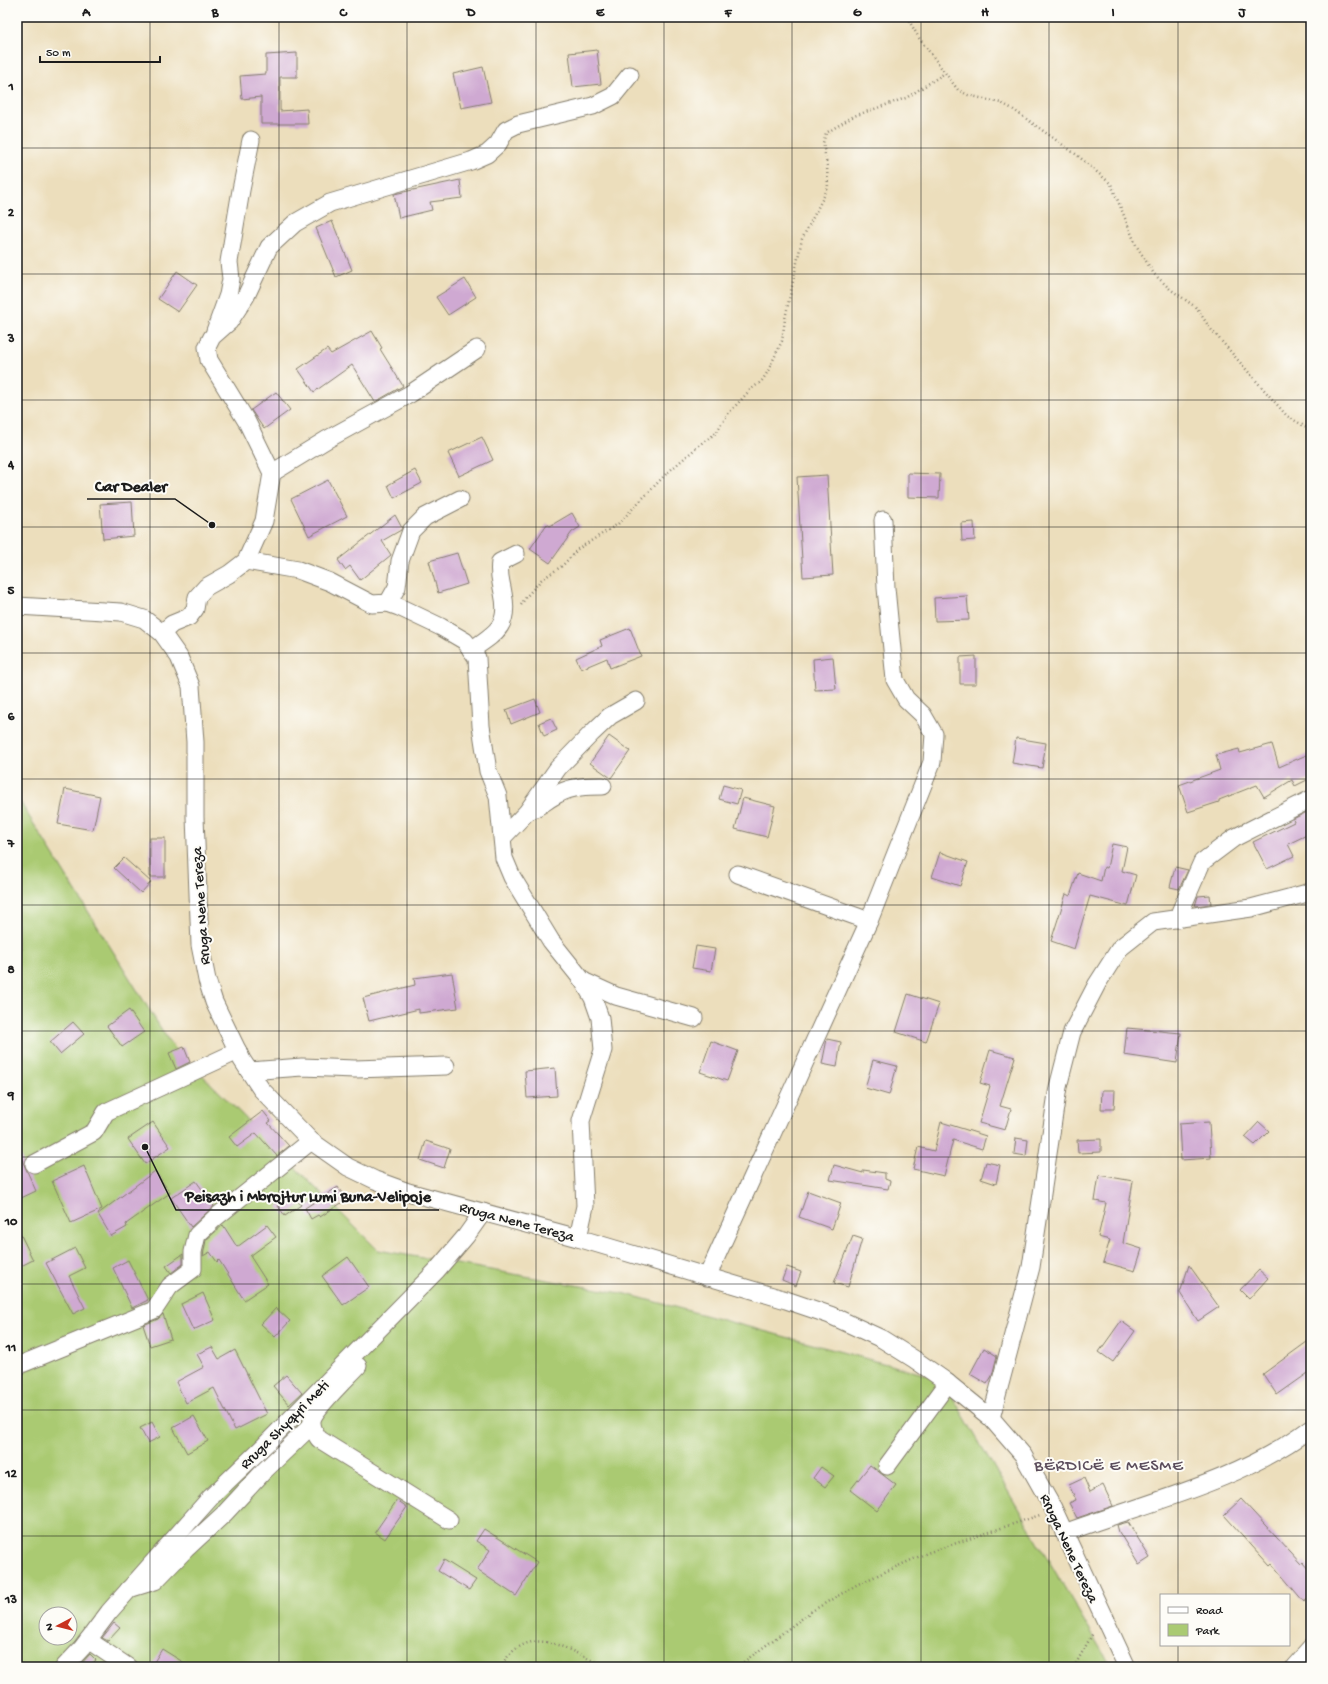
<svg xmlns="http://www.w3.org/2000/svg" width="1328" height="1684" viewBox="0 0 1328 1684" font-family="'Gochi Hand',sans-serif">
  <rect width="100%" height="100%" fill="#fdfcf7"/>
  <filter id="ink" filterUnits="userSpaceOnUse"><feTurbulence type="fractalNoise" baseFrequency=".025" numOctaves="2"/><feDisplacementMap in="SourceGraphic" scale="8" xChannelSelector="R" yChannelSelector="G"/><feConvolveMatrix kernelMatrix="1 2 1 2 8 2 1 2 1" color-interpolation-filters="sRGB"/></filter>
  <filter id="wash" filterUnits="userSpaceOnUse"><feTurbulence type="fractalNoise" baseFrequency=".012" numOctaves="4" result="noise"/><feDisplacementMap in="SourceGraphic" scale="16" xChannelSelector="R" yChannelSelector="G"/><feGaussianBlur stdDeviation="0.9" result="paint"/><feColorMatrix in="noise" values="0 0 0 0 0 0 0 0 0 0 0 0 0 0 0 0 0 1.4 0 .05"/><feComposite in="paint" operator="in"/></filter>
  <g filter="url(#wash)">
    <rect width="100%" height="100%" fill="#ecdebc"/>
    <path fill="#aaca72" stroke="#637347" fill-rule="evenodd" d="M17,797L170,1043L378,1250L626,1294L942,1379L1103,1653L1114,1667H17ZM46,1614H70V1638H46Z"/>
    <g id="blocks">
      <g fill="#cfa9d2">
        <polygon points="597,50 601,84 573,87 569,53"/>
        <polygon points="297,53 297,77 280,77 280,111 307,109 308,124 261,124 261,97 242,99 240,76 266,74 266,55"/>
        <polygon points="483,67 491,102 461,108 453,74"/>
        <polygon points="460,180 462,198 430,202 432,210 399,218 394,194"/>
        <polygon points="332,221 352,270 336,277 316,228"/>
        <polygon points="177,271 197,285 178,312 158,299"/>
        <polygon points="465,279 476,297 448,315 436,297"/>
        <polygon points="372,331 382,348 380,349 403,386 375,402 352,365 314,392 298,369 327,349 331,354"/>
        <polygon points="276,392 290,410 264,429 251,410"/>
        <polygon points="482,437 493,460 459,476 448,453"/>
        <polygon points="415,470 422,483 394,498 388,485"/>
        <polygon points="908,473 940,474 939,498 908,497"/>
        <polygon points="827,475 833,575 803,577 797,477"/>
        <polygon points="328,480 347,516 309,536 291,499"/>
        <polygon points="132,502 134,536 103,539 100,504"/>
        <polygon points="572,513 580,527 572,532 550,563 530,549 547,524 550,526"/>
        <polygon points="395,515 402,528 401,530 382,541 391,555 360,580 350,566 345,570 338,560"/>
        <polygon points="974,522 975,540 962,541 961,523"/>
        <polygon points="457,553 467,584 438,593 429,561"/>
        <polygon points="967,596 969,620 935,621 934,598"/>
        <polygon points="630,628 641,656 610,668 607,658 581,669 576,658 602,646 600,640"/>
        <polygon points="976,656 976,684 960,684 960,657"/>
        <polygon points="833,657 836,689 815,690 813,659"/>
        <polygon points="535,699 540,712 511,724 506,710"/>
        <polygon points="551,718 557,730 544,736 539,723"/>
        <polygon points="609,736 630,751 611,778 590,763"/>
        <polygon points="1016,738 1046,743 1042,768 1012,763"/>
        <polygon points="1272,744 1279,767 1311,753 1311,778 1295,786 1292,780 1264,797 1257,785 1219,800 1219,802 1188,812 1179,785 1220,770 1216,755 1239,749 1240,753"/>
        <polygon points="723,785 741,790 737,804 719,799"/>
        <polygon points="65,789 100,796 93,830 58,824"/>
        <polygon points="743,798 775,806 767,837 735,829"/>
        <polygon points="1311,810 1311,833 1288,844 1294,856 1267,869 1253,842 1294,822 1293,819"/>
        <rect x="150" y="838" width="15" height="39"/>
        <polygon points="1112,844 1127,847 1122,871 1136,875 1128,906 1090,896 1074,949 1051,941 1066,894 1070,896 1078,873 1101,881 1104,867 1107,868"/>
        <polygon points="940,852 968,862 960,886 932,877"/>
        <polygon points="124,858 151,882 141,893 114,868"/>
        <polygon points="1175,867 1188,870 1179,889 1170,887"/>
        <polygon points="1210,895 1211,904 1195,906 1198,896"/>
        <polygon points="696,946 715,949 711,971 692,968"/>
        <polygon points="452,973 458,1008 419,1013 419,1009 369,1021 363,998 415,985 414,978"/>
        <polygon points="908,994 939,1004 926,1042 896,1032"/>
        <polygon points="129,1010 144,1032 122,1047 107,1026"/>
        <polygon points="73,1022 84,1034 60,1054 50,1042"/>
        <polygon points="1127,1028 1181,1033 1177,1063 1124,1055"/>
        <polygon points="827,1039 841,1042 837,1067 822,1064"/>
        <polygon points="711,1041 738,1051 727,1081 700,1072"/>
        <polygon points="184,1047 190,1062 176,1069 169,1053"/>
        <polygon points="990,1050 1015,1057 1000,1106 1011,1109 1005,1130 979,1123 990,1086 980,1083"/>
        <polygon points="873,1060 897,1066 889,1095 865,1088"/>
        <polygon points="555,1068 557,1096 527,1098 525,1071"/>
        <polygon points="1102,1090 1115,1090 1114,1109 1101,1109"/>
        <polygon points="263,1111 271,1121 268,1123 289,1146 277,1156 256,1133 237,1147 229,1137"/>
        <polygon points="153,1122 170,1147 145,1164 128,1139"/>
        <polygon points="941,1122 986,1136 982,1149 953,1140 944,1176 913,1169 918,1147 934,1151"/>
        <polygon points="1209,1122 1211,1158 1181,1160 1179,1124"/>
        <polygon points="1259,1122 1269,1131 1255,1145 1245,1137"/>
        <polygon points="1016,1138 1028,1140 1026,1156 1014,1154"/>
        <polygon points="1101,1139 1101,1152 1078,1153 1077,1140"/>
        <polygon points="426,1141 450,1149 444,1168 420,1160"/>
        <polygon points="17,1149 36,1191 17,1200"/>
        <polygon points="986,1162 1000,1165 996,1184 981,1179"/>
        <polygon points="834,1165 863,1173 863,1170 885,1173 885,1179 890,1181 888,1189 830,1180"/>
        <polygon points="84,1166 102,1209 71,1223 52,1181"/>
        <polygon points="155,1171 170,1193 126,1224 127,1227 111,1236 98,1214"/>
        <polygon points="1099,1175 1133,1181 1123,1243 1142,1249 1135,1271 1103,1262 1110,1240 1098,1237 1106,1203 1095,1201"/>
        <polygon points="196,1181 214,1206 191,1227 171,1198"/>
        <polygon points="338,1187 346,1200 320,1217 318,1215 311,1219 305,1208"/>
        <polygon points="808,1191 841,1203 832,1229 799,1217"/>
        <polygon points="294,1195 301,1205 285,1216 278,1206"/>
        <polygon points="223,1225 237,1247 267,1225 276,1237 250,1256 268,1284 244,1300 219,1260 217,1262 210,1252 203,1256 206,1240"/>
        <polygon points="17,1227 33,1260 17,1268"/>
        <polygon points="853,1236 862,1239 848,1287 834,1283"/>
        <polygon points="75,1248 85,1268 69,1276 85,1308 73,1314 46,1263"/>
        <polygon points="183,1254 183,1264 171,1273 166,1266"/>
        <polygon points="348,1257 369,1287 343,1305 322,1276"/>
        <polygon points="128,1260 148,1300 132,1308 113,1268"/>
        <polygon points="1189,1265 1219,1307 1198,1321 1180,1293"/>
        <polygon points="787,1267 801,1272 796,1286 782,1280"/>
        <polygon points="1259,1270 1268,1278 1249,1299 1240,1290"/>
        <polygon points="203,1293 215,1320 193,1330 181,1304"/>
        <polygon points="276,1308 290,1321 275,1337 261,1324"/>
        <polygon points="163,1314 171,1339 150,1346 143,1325 158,1319"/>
        <polygon points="1121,1321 1135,1331 1113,1362 1099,1352"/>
        <polygon points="1311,1339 1311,1371 1277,1395 1263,1374"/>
        <polygon points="212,1347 219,1359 235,1350 267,1414 235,1430 214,1388 186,1403 176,1382 204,1367 197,1354"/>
        <polygon points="984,1348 997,1356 992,1376 987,1384 970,1374"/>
        <polygon points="286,1375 302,1393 289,1405 273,1386"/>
        <polygon points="194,1416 208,1441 187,1453 173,1428"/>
        <polygon points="152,1422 160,1437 148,1443 140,1428"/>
        <polygon points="870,1465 896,1485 877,1511 850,1490"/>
        <polygon points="821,1467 834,1476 825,1487 813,1478"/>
        <polygon points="1084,1478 1090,1492 1103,1485 1113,1506 1077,1518 1069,1503 1076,1500 1069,1485"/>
        <polygon points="1241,1499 1301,1564 1303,1562 1311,1571 1311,1596 1304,1602 1272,1564 1270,1566 1224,1515"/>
        <polygon points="397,1500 407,1507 385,1539 375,1532"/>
        <polygon points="1128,1522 1150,1558 1139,1565 1119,1532 1117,1525"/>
        <polygon points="484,1529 537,1562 516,1596 477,1570 490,1550 476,1541"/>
        <polygon points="444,1560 476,1580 469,1590 438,1571"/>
        <polygon points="114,1623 120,1628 108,1641 102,1638"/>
        <polygon points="162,1649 191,1667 151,1667"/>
        <polygon points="90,1654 96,1660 89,1667 78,1667"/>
      </g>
    </g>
  </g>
  <g filter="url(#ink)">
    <use href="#blocks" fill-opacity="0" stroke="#847d6c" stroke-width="1"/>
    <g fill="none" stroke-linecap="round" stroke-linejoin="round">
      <defs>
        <g id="minor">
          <polyline points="215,331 228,295 231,279 229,262 241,190 251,140"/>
          <polyline points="272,473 326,440 410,394 477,349"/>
          <polyline points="246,561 298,570 330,582 372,604 388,603 397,587 400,561 411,531 425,517 460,499"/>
          <polyline points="388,603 399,607 441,627 465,641 477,658 481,726 488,771 498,796 504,858 512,877 551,941 583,981 593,998 600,1018 603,1050 581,1121 585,1206 578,1238"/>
          <polyline points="17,606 121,612 144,619 162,633 179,657 191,686 195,742 195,817 200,945 207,980 214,1002 242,1060 261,1089 311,1141 348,1167 375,1180 408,1192 578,1238 786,1300 830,1315 882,1339 914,1359 944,1380 991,1418 1023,1455 1053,1508 1127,1667"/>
          <polyline points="162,633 172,624 189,617 195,609 197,597 206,587 229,574 246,561 264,521 272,473 247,422 209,360 207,347 212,337 229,322 246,296 269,247 295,223 330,203 471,161 487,154 498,144 506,130 518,124 593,106 613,96 630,75"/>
          <path d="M471,650C496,633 510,626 503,593C501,580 498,576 500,562L516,554"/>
          <path d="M531,810C541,806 548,799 558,794C572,786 588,786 603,786"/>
          <polyline points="503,837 527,812 558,768 592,733 610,716 636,701"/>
          <polyline points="738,874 869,921"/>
          <polyline points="1177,919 1202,862 1234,838 1311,799"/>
          <polyline points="583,981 616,996 694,1018"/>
          <polyline points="249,1071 302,1067 355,1069 446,1066"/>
          <polyline points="34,1164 94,1132 106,1112 238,1051"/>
          <polyline points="707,1277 869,921 932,762 934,734 923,715 906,699 895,680 886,588 883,520"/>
          <polyline points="17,1366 154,1310 170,1286 193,1269 193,1252 197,1235 215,1218 311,1141"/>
          <path d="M358,1366C349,1376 313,1410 312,1421C311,1428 316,1434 319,1439L449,1520"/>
          <polyline points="991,1418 1031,1267 1058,1087 1072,1032 1097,984 1120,948 1153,922 1251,908 1311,892"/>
          <polyline points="887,1466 948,1383"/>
          <path d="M1064,1533C1148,1502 1239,1482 1311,1428"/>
          <polyline points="129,1589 155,1581 186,1549 225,1513 264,1471 312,1425"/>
          <polyline points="88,1640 128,1667"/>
          <polyline points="64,1667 82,1648 109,1612 211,1497 265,1445 437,1270 466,1236 483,1212"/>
          <polyline points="1294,1667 1311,1648"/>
        </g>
      </defs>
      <use href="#minor" stroke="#847d6c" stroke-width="19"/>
      <g stroke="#847d6c" stroke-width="2.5" stroke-dasharray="1 3" stroke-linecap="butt">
        <polyline points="907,17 919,38 958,90 968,95 1001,103 1011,108 1077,155 1111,184 1136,245 1154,274 1170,289 1197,308 1209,327 1287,416 1311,430"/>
        <polyline points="521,605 526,597 541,580 562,566 578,549 618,524 667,473 702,443 716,433 728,414 751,389 761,382 767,373 782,341 785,319 802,239 828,188 827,166 823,143 826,133 854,116 906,98 945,73"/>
        <path d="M500,1667C531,1618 568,1652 607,1667"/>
        <polyline points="737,1667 812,1611 858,1584 927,1553 1040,1515"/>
        <polyline points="1074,1667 1093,1633"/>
      </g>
      <use href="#minor" stroke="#fff" stroke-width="17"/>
    </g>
  </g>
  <path fill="none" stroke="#1c1c1c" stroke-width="1" stroke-opacity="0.55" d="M150,17V1667M279,17V1667M407,17V1667M536,17V1667M664,17V1667M792,17V1667M921,17V1667M1049,17V1667M1178,17V1595M17,148H1311M17,274H1311M17,400H1311M17,527H1311M17,653H1311M17,779H1311M17,905H1311M17,1031H1311M17,1157H1311M17,1284H1311M17,1410H1311M17,1536H1311M1178,1645V1667"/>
  <g text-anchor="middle" stroke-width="4" stroke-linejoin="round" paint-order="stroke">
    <g font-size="15" fill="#1c1c1c" stroke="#fdfcf7">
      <text transform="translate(200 906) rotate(-94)" y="5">Rruga Nene Tereza</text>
      <text transform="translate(517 1221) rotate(15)" y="5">Rruga Nene Tereza</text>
      <text transform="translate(284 1424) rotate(-45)" y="5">Rruga Shyqyri Meti</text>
      <text transform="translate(1070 1548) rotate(65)" y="5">Rruga Nene Tereza</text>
    </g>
    <g font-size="17" letter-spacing="1" fill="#5b4d5c" stroke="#fdfcf7">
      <text x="1109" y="1470">BËRDICË E MESME</text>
    </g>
  </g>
  <path fill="none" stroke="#1c1c1c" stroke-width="1.5" d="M212 525L175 499H87M145 1147L176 1210H439"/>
  <g fill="#1c1c1c" stroke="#fdfcf7" stroke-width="1.5">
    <circle cx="212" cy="525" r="4"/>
    <circle cx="145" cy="1147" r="4"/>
  </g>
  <g font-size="16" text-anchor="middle" font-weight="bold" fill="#1c1c1c" stroke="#fdfcf7" stroke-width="4" stroke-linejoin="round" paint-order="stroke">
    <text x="131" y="491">Car Dealer</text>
    <text x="308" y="1201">Peisazh i Mbrojtur Lumi Buna-Velipoje</text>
  </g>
  <rect width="1328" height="1684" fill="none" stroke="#fdfcf7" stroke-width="44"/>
  <rect x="1160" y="1594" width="130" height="52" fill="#fdfcf7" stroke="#a3a29f"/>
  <rect x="1168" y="1607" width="20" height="6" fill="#ffffff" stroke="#a3a29f"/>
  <text x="1196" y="1614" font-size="12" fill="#1c1c1c">Road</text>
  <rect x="1168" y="1624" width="20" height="12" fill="#aaca72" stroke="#a3a29f"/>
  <text x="1196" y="1634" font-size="12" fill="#1c1c1c">Park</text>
  <g transform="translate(58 1626) rotate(263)"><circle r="19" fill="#fdfcf7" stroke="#a3a29f"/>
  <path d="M0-3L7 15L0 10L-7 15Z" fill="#c8321e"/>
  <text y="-6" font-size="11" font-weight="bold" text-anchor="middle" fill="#1c1c1c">N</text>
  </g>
  <path d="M40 56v6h120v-6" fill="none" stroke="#1c1c1c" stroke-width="2"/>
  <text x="46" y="56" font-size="12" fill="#1c1c1c" stroke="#fdfcf7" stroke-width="3" paint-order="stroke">50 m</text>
  <rect x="22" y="22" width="1284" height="1640" fill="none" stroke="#1c1c1c" stroke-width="1.5"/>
  <g font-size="13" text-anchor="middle" font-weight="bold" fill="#1c1c1c">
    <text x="86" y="16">A</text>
    <text x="215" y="16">B</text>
    <text x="343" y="16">C</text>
    <text x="471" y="16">D</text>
    <text x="600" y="16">E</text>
    <text x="728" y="16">F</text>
    <text x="857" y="16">G</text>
    <text x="985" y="16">H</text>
    <text x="1113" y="16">I</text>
    <text x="1242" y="16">J</text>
    <text x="11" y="90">1</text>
    <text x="11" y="216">2</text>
    <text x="11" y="342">3</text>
    <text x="11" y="468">4</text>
    <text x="11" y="594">5</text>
    <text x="11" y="720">6</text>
    <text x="11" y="847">7</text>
    <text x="11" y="973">8</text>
    <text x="11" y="1099">9</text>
    <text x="11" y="1225">10</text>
    <text x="11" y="1351">11</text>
    <text x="11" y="1477">12</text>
    <text x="11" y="1603">13</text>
  </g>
</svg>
